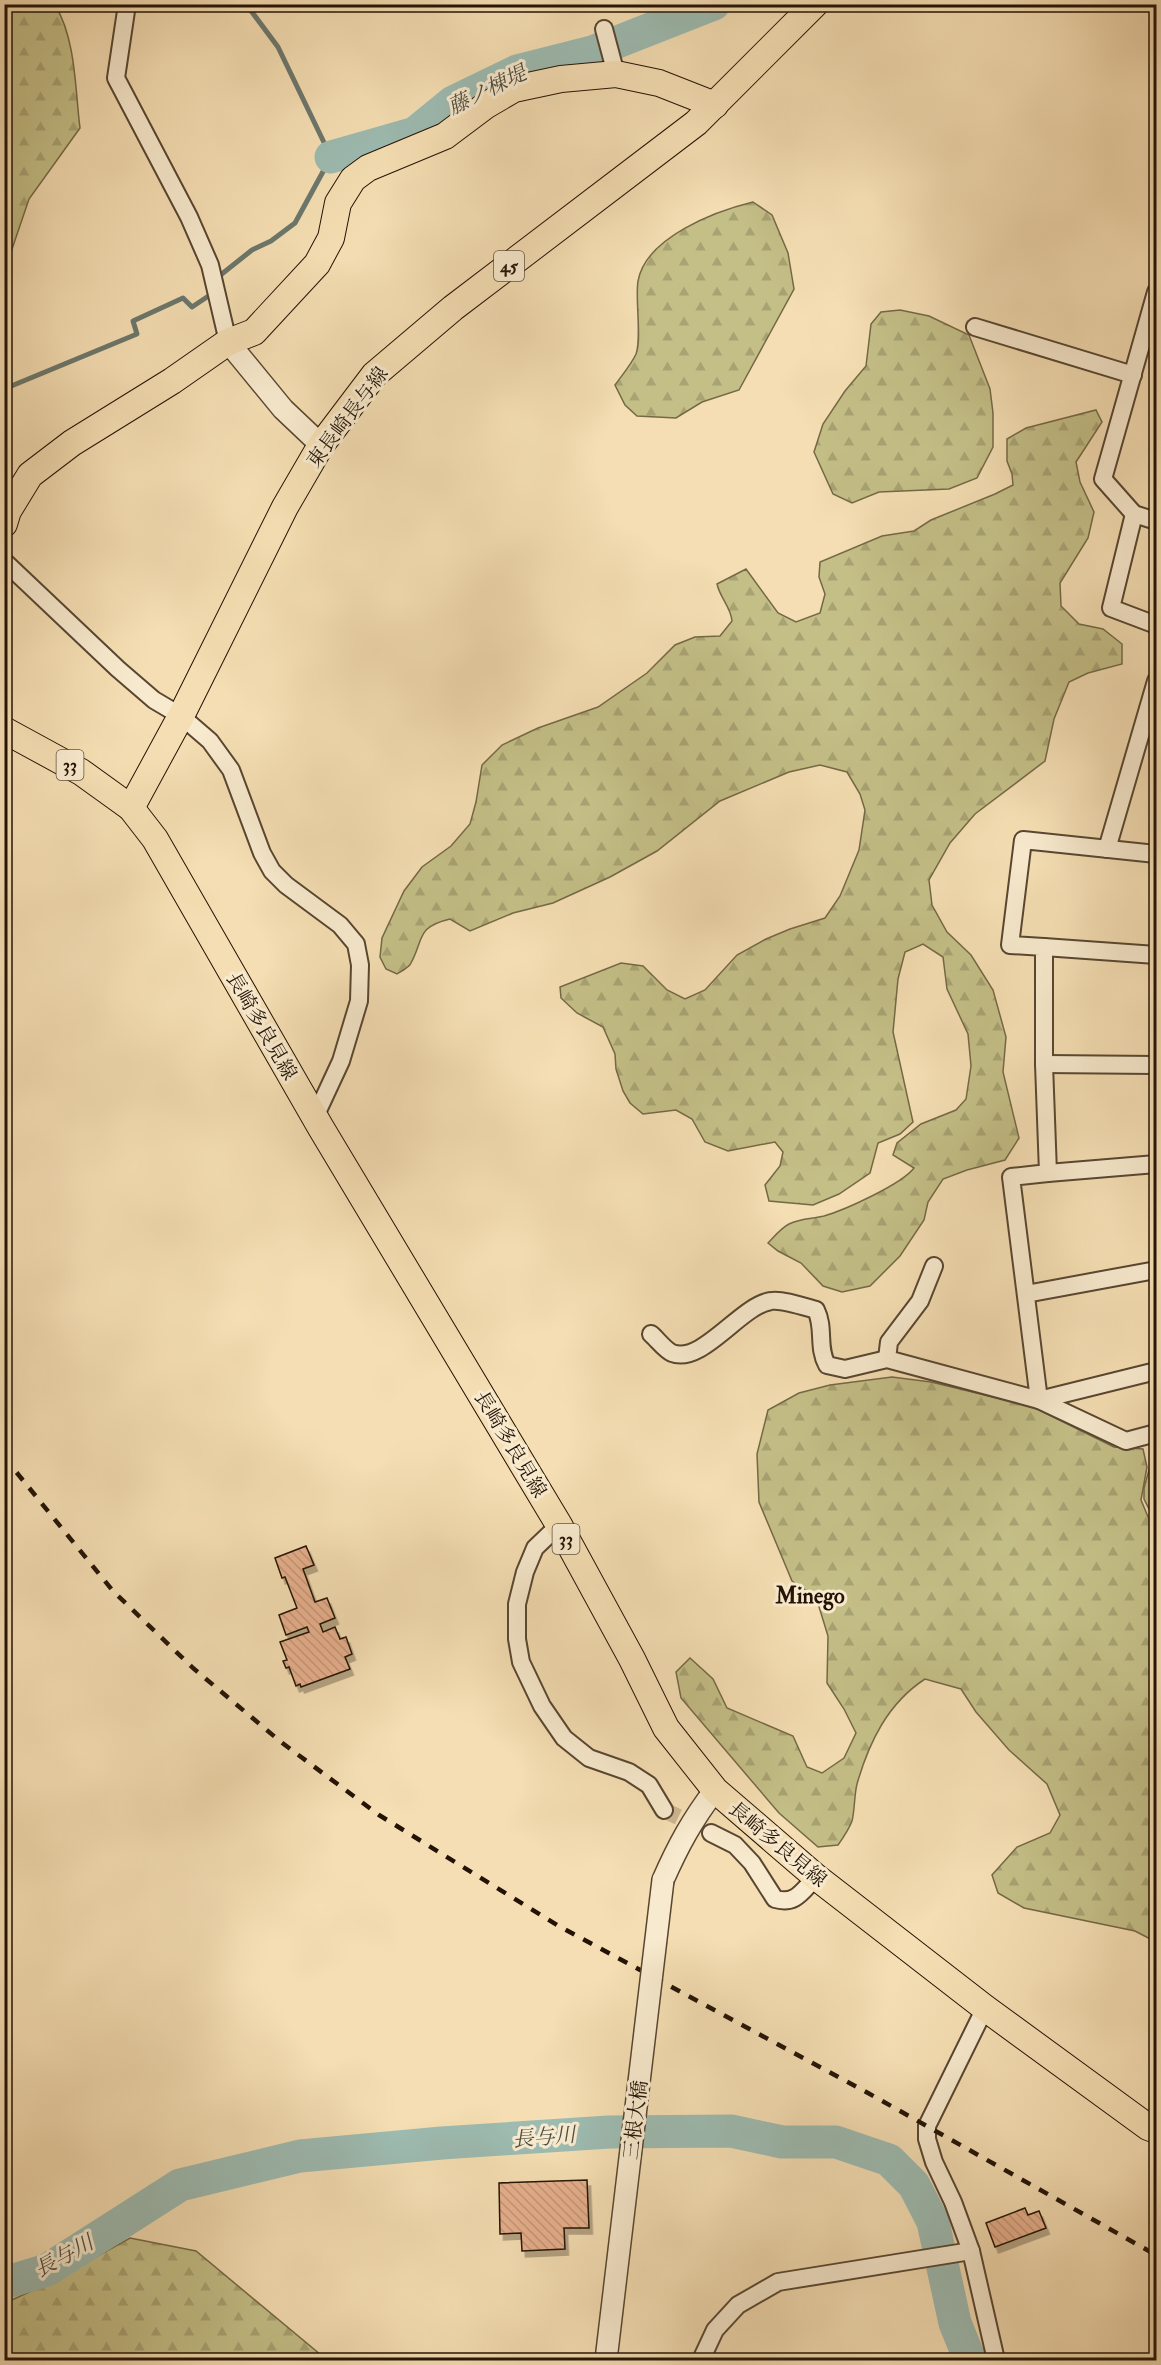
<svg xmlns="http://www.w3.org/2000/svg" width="1161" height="2365" viewBox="0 0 1161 2365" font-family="'IM FELL Double Pica','Noto Serif JP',serif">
  <defs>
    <pattern id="forest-firs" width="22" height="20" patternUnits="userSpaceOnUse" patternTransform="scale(1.5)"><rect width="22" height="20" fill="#c4bf87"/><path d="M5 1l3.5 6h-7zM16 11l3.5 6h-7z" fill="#a8a373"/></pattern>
    <pattern id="building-back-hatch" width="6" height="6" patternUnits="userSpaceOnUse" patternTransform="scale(1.5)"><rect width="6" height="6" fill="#e7b08d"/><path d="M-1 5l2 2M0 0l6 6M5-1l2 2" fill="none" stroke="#c69678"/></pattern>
    <filter id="shadow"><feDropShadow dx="3.5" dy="6" stdDeviation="0" flood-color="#0004"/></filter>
  </defs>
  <rect width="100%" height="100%" fill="#f5deb3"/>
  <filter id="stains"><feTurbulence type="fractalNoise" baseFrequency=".00333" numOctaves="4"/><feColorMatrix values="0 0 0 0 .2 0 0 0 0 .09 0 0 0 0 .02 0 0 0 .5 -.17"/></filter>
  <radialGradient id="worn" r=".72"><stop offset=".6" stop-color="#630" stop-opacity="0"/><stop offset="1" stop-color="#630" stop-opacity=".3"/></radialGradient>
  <g fill="url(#forest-firs)" stroke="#746946" stroke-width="1.5">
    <path d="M5,4L55,5C76,39 75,89 80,128L29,199L10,255L5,258Z"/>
    <path d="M753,202L772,215L788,253L794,289L739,390L702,402L676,418L637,416L625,405L615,385C622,375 631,365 636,354C642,339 635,299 638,281C646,237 716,211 753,202Z"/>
    <polygon points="900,310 929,316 969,335 990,389 993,413 993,447 977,478 949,489 879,492 852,503 833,494 814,452 823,424 845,391 866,366 871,324 881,312"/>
    <path d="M1096,410L1102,422L1076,462L1080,482L1094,512L1088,538L1060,583L1061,606L1079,624L1103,629L1122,644V664L1088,673L1069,682L1054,719L1045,761L975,814L950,843L929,880L932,905L947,932L971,955L993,990L1006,1037L1003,1072L1019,1138L1005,1160L967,1170L943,1179L928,1202L924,1220L900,1256L870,1286L842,1292L823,1286L801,1263L778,1251L768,1243C774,1237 781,1228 789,1224C801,1218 812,1219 824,1216C845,1210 902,1184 914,1168L893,1155L897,1143L921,1124L956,1110L966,1099L971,1066L968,1034L947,989L943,957L923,944L905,952L898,979L893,1032L913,1122L900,1134L878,1143L870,1173L839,1194L813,1205L769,1201L765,1185L780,1166L783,1152L775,1142L728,1151L705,1142L692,1119L676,1110L643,1114L630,1103L623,1091L616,1069L615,1054L603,1027L577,1013L561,998L560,987L621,963L643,966L667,990L685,999L705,990L737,955L766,939L790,929L825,918L840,896L859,850L865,810L860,794L847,772L820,765L789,772L720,801L657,851L610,877L553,903L513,913L470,931L450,919C416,927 424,939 411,963C409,968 401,971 397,974L386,969L380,957L382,938L404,891L422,867L451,846L470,824L476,802L482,765L502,745L538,728L598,707L647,673L675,645L695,637L720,636L732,621C731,607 720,598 717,584L746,569L778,613L796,622L820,613L825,594L819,577L820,562L882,536L914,531L931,520L995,494L1013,485L1012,474L1007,461V439L1026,428Z"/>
    <path d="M892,1377L931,1382L1031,1406L1114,1447L1143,1449L1147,1467L1141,1500L1151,1524L1156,1553V1942L1135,1931L1024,1908L998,1893L992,1875L1017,1847L1050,1833L1060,1815L1047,1784L1009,1750L976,1712L961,1689L925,1679C888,1703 869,1742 857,1784C854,1796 855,1809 852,1821C849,1829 843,1838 838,1845L818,1847L779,1813L681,1698L676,1672L690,1658L713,1679L727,1708L793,1736L807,1767L822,1773L844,1758L856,1733L844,1709L827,1683L828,1636L816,1597L792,1581L759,1502L757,1454L768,1410L799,1393L830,1385Z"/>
    <polygon points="130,2238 196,2251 321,2355 324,2360 5,2360 5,2303 49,2283"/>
  </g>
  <polygon fill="#c4bf87" stroke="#746946" stroke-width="1.5" points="1156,1453 1156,1537 1153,1517 1144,1499 1144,1488 1152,1459"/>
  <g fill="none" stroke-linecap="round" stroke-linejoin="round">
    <g stroke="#6c786d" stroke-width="5">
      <polyline points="218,277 252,250 271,241 295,223 331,157 278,47 246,4"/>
      <polyline points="4,389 137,334 133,321 183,298 192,307 213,293"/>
    </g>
    <g stroke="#9dbbb1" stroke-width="33">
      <polyline points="331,157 415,133 453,102 517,71 592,52 714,4"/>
      <polyline points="4,2283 47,2270 180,2185 300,2156 442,2143 609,2132 731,2131 782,2142 836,2142 889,2160 914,2185 933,2222 955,2323 970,2360"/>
    </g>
  </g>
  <g fill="url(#building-back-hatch)" stroke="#231306" stroke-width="1.5" filter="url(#shadow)">
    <polygon points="306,1546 314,1565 303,1569 315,1602 327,1598 335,1618 320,1624 323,1632 335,1627 340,1639 346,1637 352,1654 345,1657 350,1669 301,1687 300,1684 296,1686 289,1667 286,1668 283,1661 287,1660 280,1642 309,1632 307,1627 286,1635 279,1615 297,1608 285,1577 282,1578 275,1558"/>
    <polygon points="587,2180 589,2228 564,2228 565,2249 522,2251 521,2233 500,2234 499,2183"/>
    <polygon points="1025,2208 1028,2215 1039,2211 1046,2228 995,2247 986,2223"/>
  </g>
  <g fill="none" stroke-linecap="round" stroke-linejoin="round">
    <polyline stroke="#cbb590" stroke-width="16" stroke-dasharray="16 8" stroke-linecap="butt" points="664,1810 711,1833"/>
    <defs>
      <g id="minor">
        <polyline points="125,4 126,11 116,78 189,217 210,265 228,342"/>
        <polyline points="604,29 616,74"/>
        <polyline points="1156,292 1103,479 1134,514 1156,521"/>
        <polyline points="975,327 1133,375"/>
        <polyline points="1134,514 1111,608 1156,625"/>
        <polyline points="4,561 118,669 154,700 181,716 210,741 231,770 262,853 272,871 286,885 340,925 356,944 360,965 359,1001 341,1061 315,1117"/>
        <polyline points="1107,849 1156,681"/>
        <polyline points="1156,854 1023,840 1010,945 1044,947 1044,1064 1048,1173 1011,1177 1039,1400 1126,1441 1156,1433"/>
        <polyline points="1044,947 1156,955"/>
        <polyline points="1044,1064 1156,1065"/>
        <polyline points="1048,1173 1156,1164"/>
        <polyline points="1026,1294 1156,1270"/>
        <path d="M651,1334C657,1339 665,1350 672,1353C702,1365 741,1305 771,1301C782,1299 805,1307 816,1310C825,1328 817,1347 827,1365L845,1369L887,1359L1039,1400L1156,1371"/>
        <polyline points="887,1359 889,1342 920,1301 934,1266"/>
        <polyline points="559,1525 535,1548 525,1572 517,1604 517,1639 521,1662 542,1706 564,1738 589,1758 629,1772 649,1785 664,1810"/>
        <path d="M711,1833L735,1845L752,1863L775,1899C796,1905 802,1891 816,1877"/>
        <polyline points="985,2008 927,2126 927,2139 934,2162 953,2202 971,2251 996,2360"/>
        <polyline points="701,2360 715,2330 738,2305 778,2282 971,2251"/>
      </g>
      <g id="tertiary">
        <polyline points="228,342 283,409 321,445"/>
        <path d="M663,1880C678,1846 692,1820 715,1790"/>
      </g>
      <g id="primary">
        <polyline points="4,524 8,511 30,475 72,443 172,381 228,342 254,332 317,264 331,238 338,203 353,179 368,168 445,136 485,106 514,89 561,79 616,74 659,83 715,105"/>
        <polyline points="4,730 81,772 131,808 155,839 321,1128 559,1525 632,1659 666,1728 715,1790 816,1877 985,2008 1148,2127 1156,2130"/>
        <polyline points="131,808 181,716 285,507 321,445 374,375 453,308 696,123 815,4"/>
      </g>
    </defs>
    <use href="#minor" stroke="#584631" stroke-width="20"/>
    <use href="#tertiary" stroke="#584631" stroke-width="24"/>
    <use href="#primary" stroke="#231306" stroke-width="28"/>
    <use href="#minor" stroke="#f8eace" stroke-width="16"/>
    <use href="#tertiary" stroke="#f8eace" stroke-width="21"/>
    <use href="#primary" stroke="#f5deb3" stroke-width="26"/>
    <polyline stroke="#231306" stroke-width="4.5" stroke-dasharray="10 10" stroke-linecap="butt" points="4,1457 113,1591 193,1668 281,1742 379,1815 557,1925 868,2093 1156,2255"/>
    <defs>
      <polyline id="tertiary-bridge" points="606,2360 663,1880"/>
    </defs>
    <use href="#tertiary-bridge" stroke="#584631" stroke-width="24" stroke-linecap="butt"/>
    <use href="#tertiary-bridge" stroke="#f8eace" stroke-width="21"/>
  </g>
  <g text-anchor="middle" stroke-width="6" stroke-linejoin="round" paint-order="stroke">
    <g fill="#f8eace" stroke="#635442" stroke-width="1.5">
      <rect x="494" y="251" width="30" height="30" rx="4.5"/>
      <rect x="56.5" y="750" width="27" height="30" rx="4.5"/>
      <rect x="552.5" y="1524" width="27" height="30" rx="4.5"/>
    </g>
    <g font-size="18" font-weight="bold" fill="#231306">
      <text x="509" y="272">45</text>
      <text x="70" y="771">33</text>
      <text x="566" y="1545">33</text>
    </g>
    <g font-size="20" fill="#231306" stroke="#f8eace">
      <text transform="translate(347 417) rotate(-53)" y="7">東長崎長与線</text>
      <text transform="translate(262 1026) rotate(60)" y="7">長崎多良見線</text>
      <text transform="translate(511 1444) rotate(59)" y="7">長崎多良見線</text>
      <text transform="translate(778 1844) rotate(40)" y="7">長崎多良見線</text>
      <text transform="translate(635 2120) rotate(-83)" y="7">三根大橋</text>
    </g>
    <g font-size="21" font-style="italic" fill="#4e4e42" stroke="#f8eace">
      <text transform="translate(487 90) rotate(-26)" y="7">藤ノ棟堤</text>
      <text transform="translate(544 2137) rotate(-5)" y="7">長与川</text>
      <text transform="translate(64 2256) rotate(-29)" y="7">長与川</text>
    </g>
    <g font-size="22" font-weight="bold" fill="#231306" stroke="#f8eace">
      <text x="810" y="1603">Minego</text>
    </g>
  </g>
  <rect width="1161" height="2365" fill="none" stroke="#f5deb3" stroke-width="24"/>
  <rect x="6" y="6" width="1149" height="2353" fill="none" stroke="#231306" stroke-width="3"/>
  <rect x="12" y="12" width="1137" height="2341" fill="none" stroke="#231306" stroke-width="1.5"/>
  <rect width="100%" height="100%" filter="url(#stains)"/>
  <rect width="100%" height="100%" fill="url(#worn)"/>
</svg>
